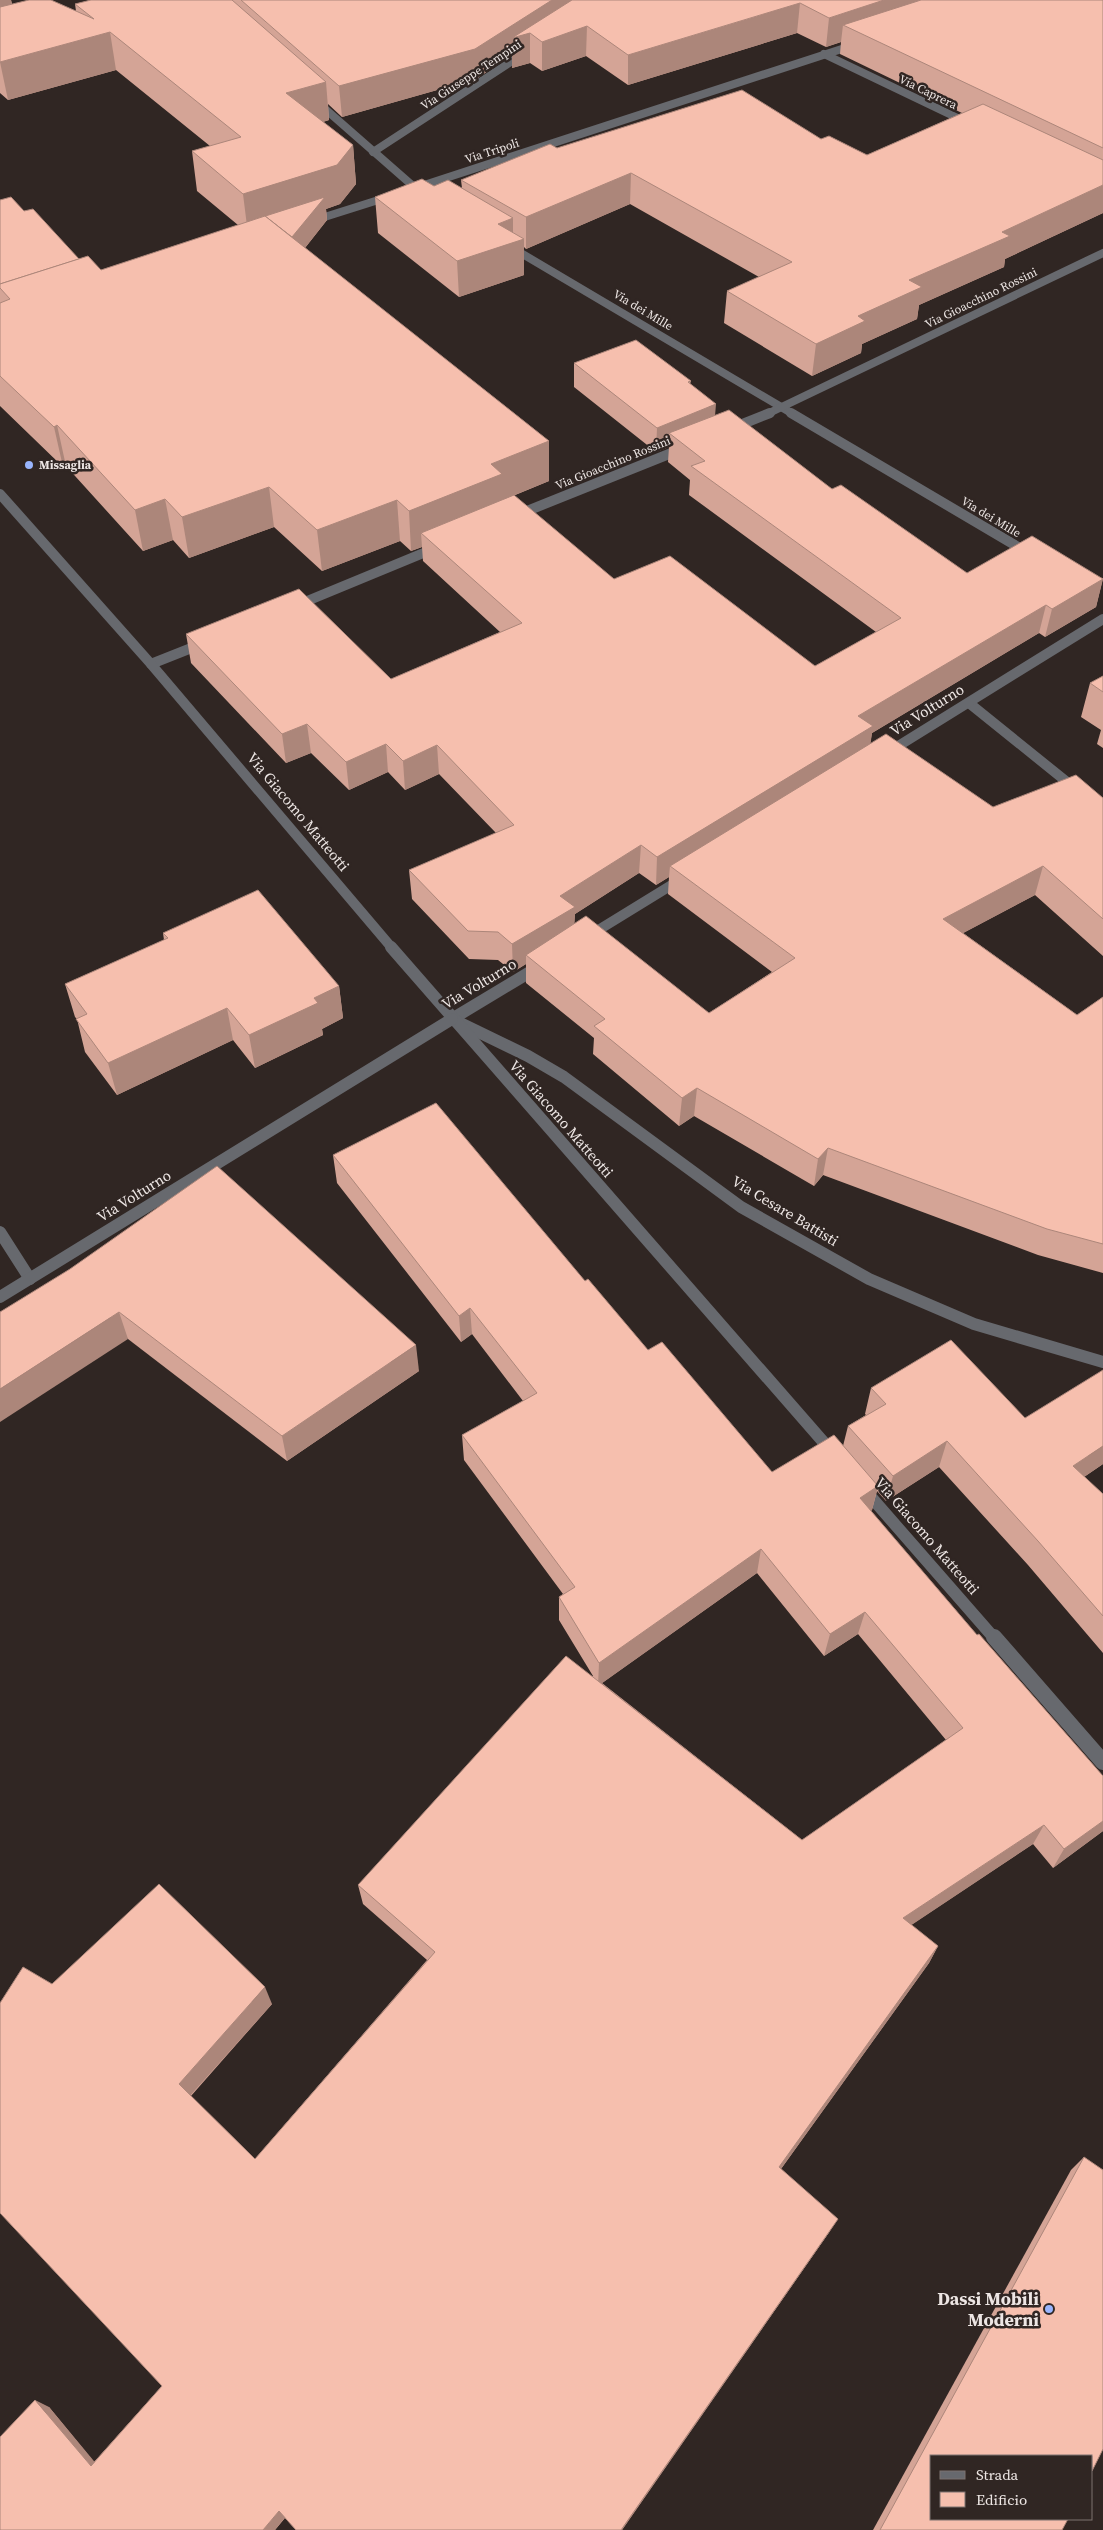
<svg xmlns="http://www.w3.org/2000/svg" width="1103" height="2530" viewBox="0 0 1103 2530" font-family="'Source Serif 4',serif">
  <rect width="100%" height="100%" fill="#302623"/>
  <g fill="none" stroke-linecap="round" stroke-linejoin="round">
    <g stroke="#67696e" stroke-width="8">
      <polyline points="824,54 968,123"/>
      <polyline points="316,101 421,193"/>
      <polyline points="373,152 526,52"/>
      <polyline points="415,188 857,44"/>
      <polyline points="312,221 391,196"/>
      <polyline points="509,246 793,414"/>
      <polyline points="767,414 1103,253"/>
    </g>
    <g stroke="#67696e" stroke-width="10">
      <polyline points="791,413 1030,554"/>
      <polyline points="730,429 770,413"/>
      <polyline points="517,515 684,448"/>
      <polyline points="295,606 438,547"/>
      <polyline points="151,664 204,643"/>
      <polyline points="969,703 1103,811"/>
      <polyline points="887,753 1103,619"/>
      <polyline points="587,937 683,878"/>
    </g>
    <g stroke="#67696e" stroke-width="12">
      <polyline points="452,1019 540,966"/>
      <polyline points="454,1020 528,1056 564,1077 741,1207 869,1279 974,1324 1103,1362"/>
      <polyline points="0,1232 30,1279"/>
    </g>
    <polyline stroke="#67696e" stroke-width="10" points="0,494 151,664 392,948"/>
    <g stroke="#67696e" stroke-width="12">
      <polyline points="391,947 833,1453"/>
      <polyline points="0,1297 452,1019"/>
      <polyline points="864,1489 995,1639"/>
    </g>
    <polyline stroke="#67696e" stroke-width="16" points="994,1637 1103,1762"/>
  </g>
  <g fill="#d4a496" fill-rule="evenodd">
    <path d="M0,0H11L12,4L76,11L75,4L91,0H1103V213L1005,259L1004,267L919,305L917,319L862,344L861,353L812,376L724,323L727,291L759,277L630,204L526,249L524,247V275L459,297L378,233L375,197L434,186L462,188L461,180L557,148L821,139L867,155L962,113L840,54L841,42L826,47L797,33L628,85L586,56L542,71L530,63L512,68V55L476,79L342,117L328,104L329,120L323,122L353,145L356,184L340,204L326,209L327,220L305,248L549,441V481L503,500L614,579L815,666L876,632L689,495L690,480L668,462L669,447L656,452L574,387V363L691,381L690,384L715,415L832,489L967,573L1103,578L1096,607L1045,637L1039,633L872,733L870,744L993,807L1103,798V956L1035,895L963,933L1077,1015L1103,997V1273L1038,1255L823,1175L814,1186L694,1116L679,1126L593,1054L594,1038L526,983V964L513,972L498,960L469,959L412,899L409,870L496,833L439,774L405,790L388,772L349,790L311,753L286,763L191,663L186,634L391,679L500,632L423,561L422,547L411,551L400,541L322,571L274,527L189,558L173,540L143,551L66,466L63,467L0,406V200L24,211L79,259L101,270L238,225L197,191L192,151L210,146L116,70L8,100L0,93ZM639,873L656,885L669,877L668,894L772,972L709,1013L574,924L575,914Z"/>
    <polygon points="1103,676 1103,748 1097,744 1101,730 1081,717 1090,683"/>
    <polygon points="163,933 339,986 343,1018 322,1029 323,1035 255,1068 233,1040 117,1095 85,1052 77,1019 75,1017 65,984 164,940"/>
    <path d="M333,1155L585,1281L648,1350L772,1472L843,1446L848,1426L866,1415L865,1414L871,1388L1025,1418L1103,1464L1084,1477L1103,1494V1653L1028,1565L939,1467L886,1501L877,1491L872,1510L871,1511L977,1635L1103,1776V1831L1053,1868L1033,1844L911,1925L938,1946L929,1963L781,2169L830,2231L622,2530H296L285,2518L275,2530H0L49,2407L94,2462L162,2386L52,1984L272,2004L191,2096L255,2159L427,1960L363,1904L358,1885L593,1676L559,1620V1597L563,1594L464,1460L462,1435L523,1401L472,1334L461,1342L337,1183ZM757,1573L824,1656L858,1634L946,1740L802,1840L602,1683Z"/>
    <polygon points="70,1269 419,1371 287,1461 128,1339"/>
    <polygon points="1084,2157 1062,2530 873,2530 1071,2170"/>
  </g>
  <g fill="#ac867a">
    <polygon points="0,0 11,0 18,31 0,37"/>
    <polygon points="552,0 581,0 530,33 530,63 512,68 512,55 476,79 342,117 339,86"/>
    <polygon points="884,0 972,0 843,25 841,42 826,47 829,18"/>
    <polygon points="800,3 797,33 628,85 628,55"/>
    <polygon points="587,26 586,56 542,71 542,42"/>
    <polygon points="110,32 116,70 8,100 0,62"/>
    <polygon points="326,82 329,120 289,132 286,93"/>
    <polygon points="353,145 356,184 340,204 326,209 327,220 289,268 248,234 243,194"/>
    <polygon points="631,173 630,204 526,249 526,217"/>
    <polygon points="1103,185 1103,213 1005,259 1004,267 919,305 917,319 862,344 861,353 812,376 816,344 858,316 909,280 1002,232"/>
    <polygon points="513,218 513,242 524,239 524,275 459,297 457,261 498,224"/>
    <polygon points="716,404 714,428 669,433 669,447 656,452 657,428"/>
    <polygon points="57,425 66,466 63,467 54,427"/>
    <polygon points="549,441 549,481 421,533 422,547 411,551 409,511 491,464"/>
    <polygon points="269,487 274,527 189,558 182,517"/>
    <polygon points="165,499 173,540 143,551 135,510"/>
    <polygon points="397,500 400,541 322,571 317,530"/>
    <polygon points="1103,579 1096,607 1045,637 1052,609"/>
    <polygon points="1046,605 1039,633 872,733 869,755 670,866 669,877 656,885 657,857 858,716"/>
    <polygon points="307,724 311,753 286,763 282,734"/>
    <polygon points="386,744 388,772 349,790 346,762"/>
    <polygon points="437,745 439,774 405,790 403,761"/>
    <polygon points="641,845 639,873 575,914 574,935 526,955 526,964 513,972 512,944 560,896"/>
    <polygon points="1043,866 1035,895 937,947 943,919"/>
    <polygon points="339,986 343,1018 322,1029 323,1035 255,1068 249,1035 314,998"/>
    <polygon points="227,1008 233,1040 117,1095 108,1063"/>
    <polygon points="697,1088 694,1116 679,1126 682,1098"/>
    <polygon points="828,1148 823,1175 814,1186 818,1159"/>
    <polygon points="470,1308 472,1334 461,1342 459,1316"/>
    <polygon points="119,1312 128,1339 0,1422 0,1389"/>
    <polygon points="416,1345 419,1371 287,1461 282,1436"/>
    <polygon points="947,1441 939,1467 886,1501 893,1476"/>
    <polygon points="1103,1446 1103,1464 1062,1492 1073,1466"/>
    <polygon points="878,1486 872,1510 853,1522 860,1498"/>
    <polygon points="761,1549 757,1573 598,1686 599,1663"/>
    <polygon points="865,1612 858,1634 824,1656 830,1634"/>
    <polygon points="1103,1821 1103,1831 1053,1868 1064,1849"/>
    <polygon points="1044,1825 1033,1844 895,1936 903,1918"/>
    <polygon points="938,1946 929,1963 773,2180 779,2167"/>
    <polygon points="265,1987 272,2004 188,2098 179,2084"/>
    <polygon points="838,2219 830,2231 622,2530 621,2530"/>
    <polygon points="35,2400 49,2407 103,2472 91,2466"/>
    <polygon points="279,2511 286,2516 275,2530 263,2530"/>
  </g>
  <g fill="#f6bfae" stroke="#ac867a">
    <polygon points="29,0 51,0 94,19 75,4 91,0 232,0 326,82 286,93 353,145 337,165 243,194 192,151 241,137 110,32 0,62 0,7"/>
    <polygon points="241,0 552,0 475,49 339,86"/>
    <polygon points="572,0 884,0 829,18 800,3 628,55 587,26 542,42 530,33 512,38"/>
    <polygon points="921,0 1103,0 1103,148 843,25"/>
    <polygon points="742,90 821,139 829,136 867,155 983,104 1103,160 1103,185 1002,232 1010,236 909,280 922,287 858,316 865,321 816,344 727,291 792,262 631,173 526,217 461,180 550,144 557,148"/>
    <polygon points="422,179 434,186 448,180 513,218 498,224 524,239 457,261 375,197"/>
    <polygon points="11,197 24,211 33,209 79,259 0,284 0,200"/>
    <polygon points="325,197 292,237 265,216 256,219"/>
    <polygon points="265,216 549,441 491,464 502,474 409,511 397,500 317,530 269,487 182,517 165,499 135,510 57,425 54,427 0,376 0,303 10,299 0,288 0,284 88,256 101,270"/>
    <polygon points="636,340 691,381 688,382 716,404 657,428 574,363"/>
    <polygon points="729,410 832,489 841,485 967,573 1032,536 1103,579 1052,609 1046,605 858,716 873,726 657,857 641,845 560,896 575,907 512,944 498,932 468,931 409,870 514,825 437,745 403,761 386,744 346,762 307,724 282,734 186,634 299,589 391,679 522,623 421,533 514,495 614,579 670,556 815,666 901,618 691,466 705,461 669,433"/>
    <polygon points="1103,676 1103,692 1090,683"/>
    <polygon points="886,734 993,807 1076,775 1103,798 1103,919 1043,866 943,919 1077,1015 1103,997 1103,1244 1047,1229 828,1148 818,1159 697,1088 682,1098 594,1026 605,1019 526,955 586,916 709,1013 795,958 670,866"/>
    <polygon points="258,890 339,986 314,998 318,1003 249,1035 227,1008 108,1063 76,1019 87,1014 65,984 168,938 163,933"/>
    <polygon points="436,1103 585,1281 588,1279 648,1350 662,1342 772,1472 834,1435 878,1486 860,1498 977,1635 979,1634 1103,1776 1103,1821 1064,1849 1044,1825 903,1918 938,1946 779,2167 838,2219 621,2530 296,2530 279,2511 263,2530 0,2530 0,2437 35,2400 91,2466 162,2386 0,2213 0,2003 23,1967 52,1984 159,1884 265,1987 179,2084 255,2159 435,1952 358,1885 566,1656 802,1840 963,1728 865,1612 830,1634 761,1549 599,1663 559,1597 575,1587 462,1435 537,1393 470,1308 459,1316 333,1155"/>
    <polygon points="217,1166 416,1345 282,1436 119,1312 0,1389 0,1312 70,1269"/>
    <polygon points="951,1340 1025,1418 1103,1370 1103,1446 1073,1466 1103,1494 1103,1616 1038,1541 947,1441 893,1476 848,1426 886,1404 871,1388"/>
    <polygon points="1084,2157 1103,2170 1103,2449 1092,2471 1092,2456 932,2456 932,2519 1068,2519 1062,2530 880,2530"/>
  </g>
  <g fill="#99b5fd" stroke="#302623" stroke-width="2">
    <circle cx="29" cy="465" r="5"/>
    <circle cx="1049" cy="2309" r="5"/>
  </g>
  <g text-anchor="middle" stroke-width="5" stroke-linejoin="round" paint-order="stroke">
    <g font-size="12" fill="#ede6e4" stroke="#302623">
      <text transform="translate(471 75) rotate(-33)" y="4">Via Giuseppe Tempini</text>
      <text transform="translate(928 92) rotate(26)" y="4">Via Caprera</text>
      <text transform="translate(492 151) rotate(-18)" y="4">Via Tripoli</text>
      <text transform="translate(981 298) rotate(-26)" y="4">Via Gioacchino Rossini</text>
      <text transform="translate(643 310) rotate(31)" y="4">Via dei Mille</text>
      <text transform="translate(613 463) rotate(-22)" y="4">Via Gioacchino Rossini</text>
      <text transform="translate(991 517) rotate(31)" y="4">Via dei Mille</text>
    </g>
    <g font-size="12" font-weight="bold" fill="#ede6e4" stroke="#302623" text-anchor="start">
      <text x="39" y="469">Missaglia</text>
    </g>
    <g font-size="15" fill="#ede6e4" stroke="#302623">
      <text transform="translate(927 710) rotate(-32)" y="5">Via Volturno</text>
      <text transform="translate(298 812) rotate(50)" y="5">Via Giacomo Matteotti</text>
      <text transform="translate(479 984) rotate(-31)" y="5">Via Volturno</text>
      <text transform="translate(561 1119) rotate(49)" y="5">Via Giacomo Matteotti</text>
      <text transform="translate(134 1196) rotate(-32)" y="5">Via Volturno</text>
      <text transform="translate(785 1211) rotate(31)" y="5">Via Cesare Battisti</text>
      <text transform="translate(927 1536) rotate(49)" y="5">Via Giacomo Matteotti</text>
    </g>
    <g font-size="18" font-weight="bold" fill="#ede6e4" stroke="#302623" text-anchor="end">
      <text x="1039" y="2305">Dassi Mobili<tspan x="1039" dy="21">Moderni</tspan></text>
    </g>
  </g>
  <rect x="930" y="2455" width="162" height="65" fill="#302623" stroke="#7c7370"/>
  <rect x="940" y="2471" width="25" height="8" fill="#67696e" stroke="#7c7370"/>
  <text x="976" y="2480" font-size="15" fill="#ede6e4">Strada</text>
  <rect x="940" y="2492" width="25" height="15" fill="#f6bfae" stroke="#7c7370"/>
  <text x="976" y="2505" font-size="15" fill="#ede6e4">Edificio</text>
</svg>
